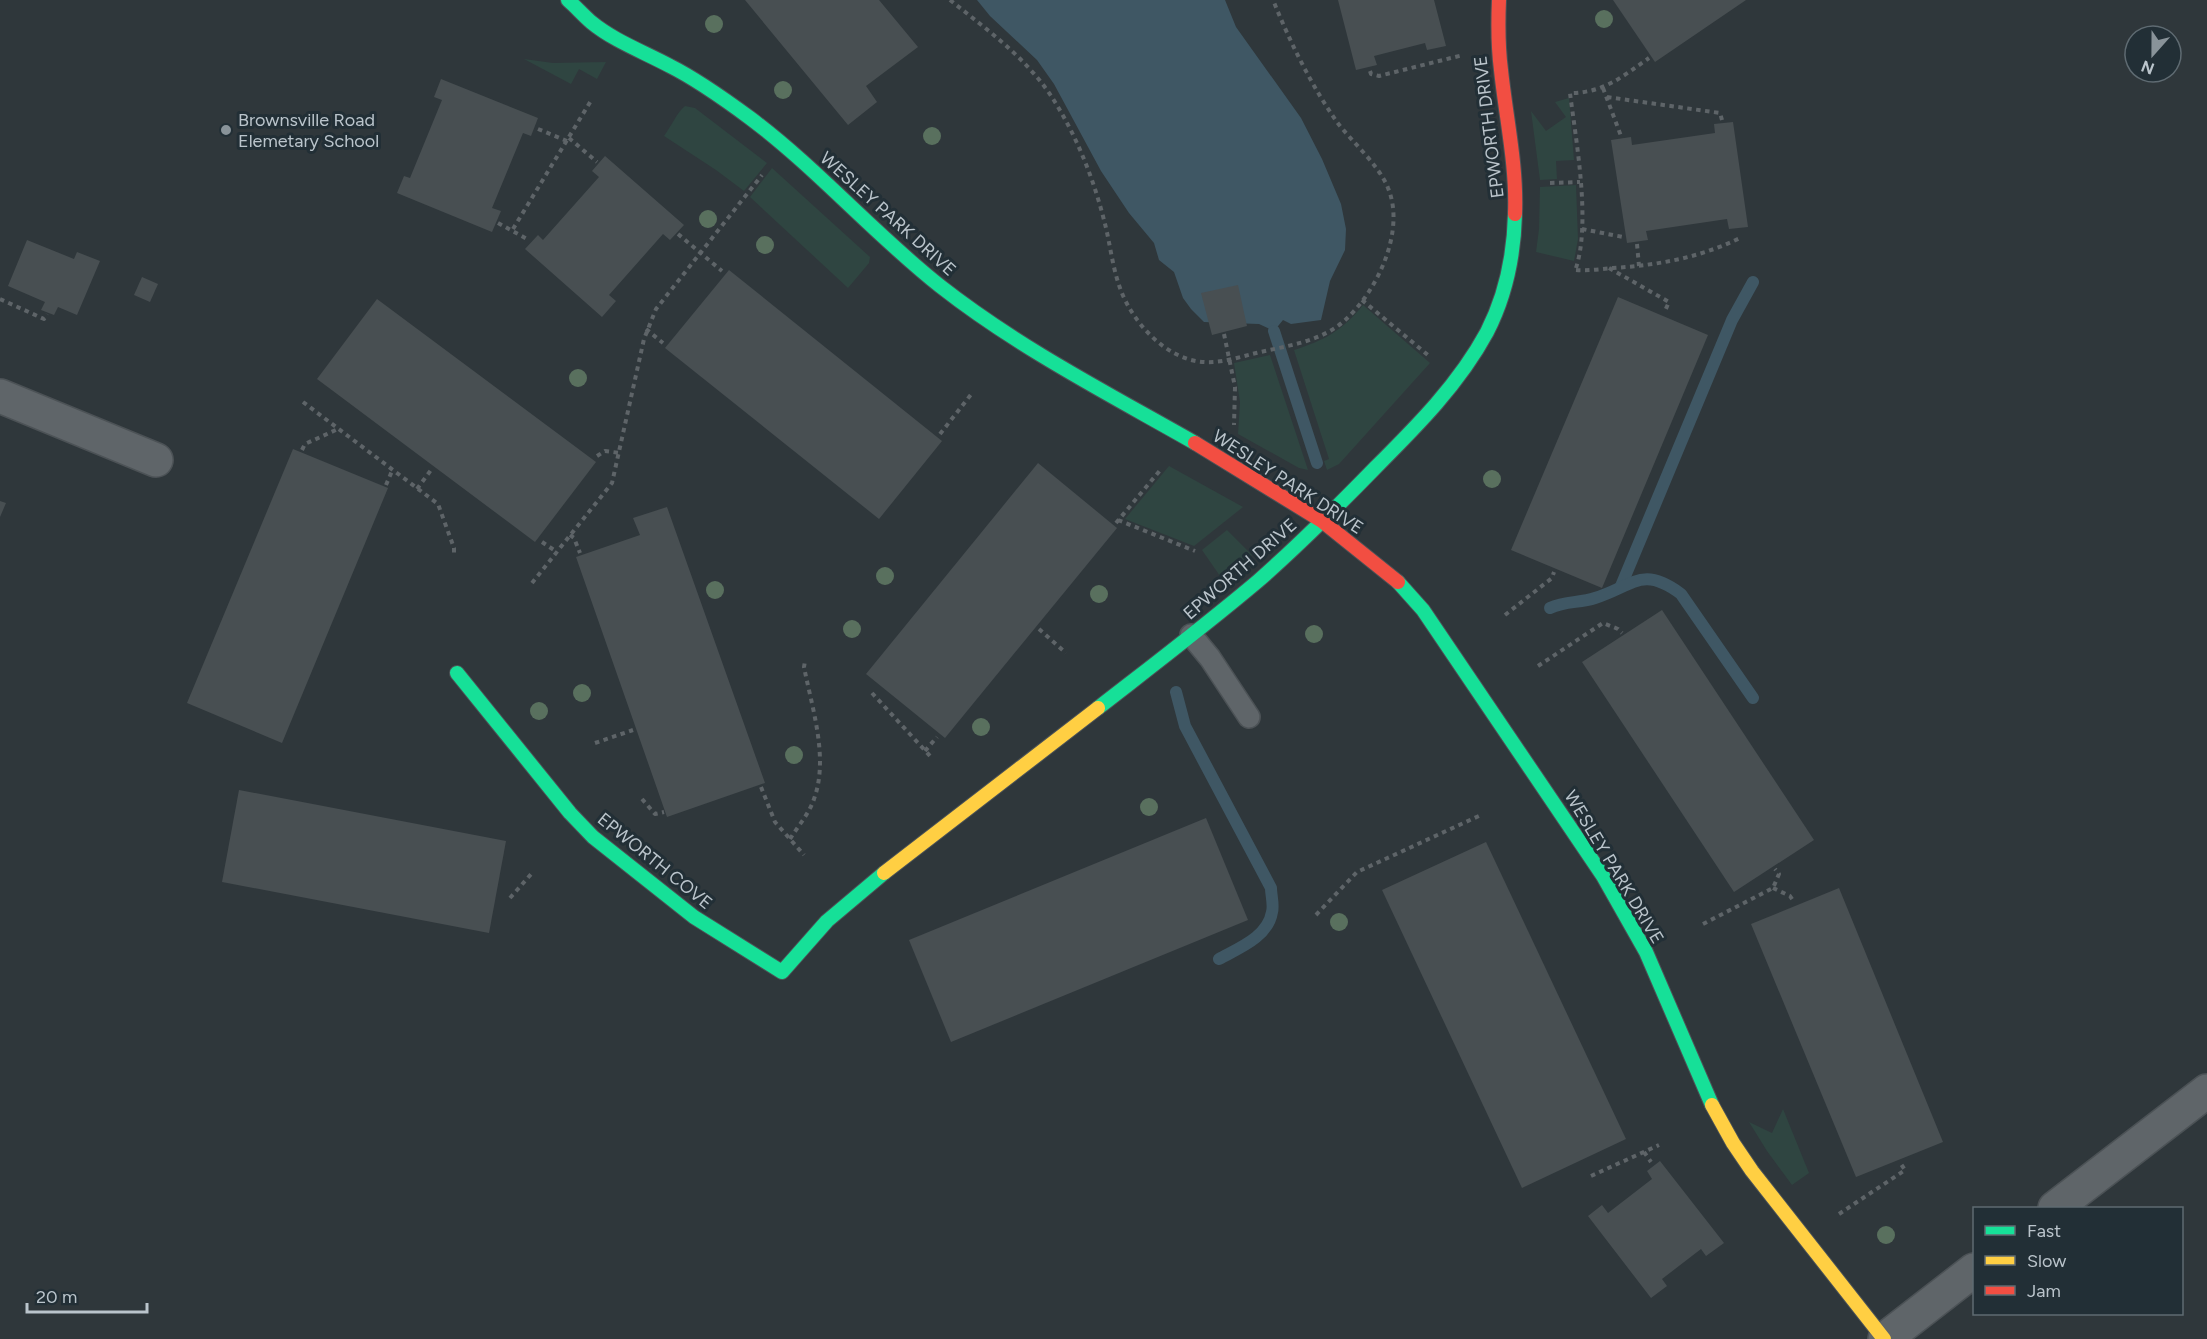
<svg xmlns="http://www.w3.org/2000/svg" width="2207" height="1339" viewBox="0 0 2207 1339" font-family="Figtree,sans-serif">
  <rect width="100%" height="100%" fill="#2f373b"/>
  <g fill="#2f4541">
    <polygon points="524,59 553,63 606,62 597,79 579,69 571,84"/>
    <polygon points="1569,98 1574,160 1556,161 1557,179 1540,180 1531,111 1546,131 1566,117 1555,102"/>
    <path d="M685,106L695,108L767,163L744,191L716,170L664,136C671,127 677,112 685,106Z"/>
    <polygon points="772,168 870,257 869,263 848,288 750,197"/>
    <polygon points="1576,185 1578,239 1574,261 1536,252 1539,229 1540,187"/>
    <path d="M1363,305L1430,363L1339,464L1327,470L1324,461L1329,459L1294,350C1325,340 1342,331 1363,305Z"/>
    <polygon points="1270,355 1308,470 1299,468 1238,434 1240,402 1234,363"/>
    <polygon points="1169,466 1243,507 1194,546 1125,519"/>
    <polygon points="1227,530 1252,555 1235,573 1225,579 1220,576 1202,550"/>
    <polygon points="1783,1109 1809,1173 1792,1185 1767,1151 1749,1122 1772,1133"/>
  </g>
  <polygon fill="#3f5764" points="977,0 1225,0 1236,27 1301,118 1322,159 1341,204 1346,229 1345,250 1330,281 1321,320 1291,324 1283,320 1274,331 1259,324 1204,322 1191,309 1183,298 1174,272 1159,260 1154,243 1129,213 1101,171 1054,84 1037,60 990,16"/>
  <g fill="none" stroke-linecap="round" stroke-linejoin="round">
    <g stroke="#3f5764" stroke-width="12">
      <polyline points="1274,331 1317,463"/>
      <polyline points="1621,586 1732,320 1753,282"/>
      <path d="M1550,608C1565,601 1580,603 1595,598C1633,586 1642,565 1681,594L1753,698"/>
      <path d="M1176,692L1185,726L1271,888C1271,895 1274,905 1272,912C1268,937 1239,948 1219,959"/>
    </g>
  </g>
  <g fill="#484f52">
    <polygon points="745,0 879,0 918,47 866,86 877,102 848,125"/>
    <polygon points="1338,0 1434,0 1446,46 1427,50 1425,43 1374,56 1377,65 1356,70"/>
    <polygon points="1613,0 1746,0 1655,62"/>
    <polygon points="441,79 538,118 531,136 523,133 492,208 501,211 492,232 397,193 404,176 410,178 442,100 434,97"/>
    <polygon points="1733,122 1748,227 1729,229 1727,219 1646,231 1648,240 1627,243 1611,140 1631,137 1632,145 1715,133 1714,124"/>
    <polygon points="605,156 684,225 670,240 663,234 609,295 616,301 602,317 525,249 538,235 543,240 599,177 592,171"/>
    <polygon points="27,240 74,259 77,252 100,261 77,315 58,307 54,315 41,310 45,302 8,286"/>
    <polygon points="729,270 942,441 879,519 665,348"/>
    <polygon points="142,277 158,284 150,302 134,295"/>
    <polygon points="1238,285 1247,326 1212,335 1201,293"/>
    <polygon points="1618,297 1708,335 1602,588 1511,550"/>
    <polygon points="377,299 596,462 535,542 317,379"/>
    <polygon points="293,449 388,488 282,743 187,703"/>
    <polygon points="1038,463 1117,528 945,738 866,674"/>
    <polygon points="0,501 6,503 0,517"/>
    <polygon points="667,507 765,783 667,817 576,557 640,535 633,518"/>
    <polygon points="1662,610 1814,840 1734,892 1582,662"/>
    <polygon points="239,790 506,841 489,933 222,882"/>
    <polygon points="1206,818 1248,920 951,1042 909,940"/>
    <polygon points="1486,842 1626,1139 1522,1188 1382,890"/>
    <polygon points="1839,888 1943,1142 1856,1177 1751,924"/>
    <polygon points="1660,1161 1724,1243 1706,1256 1701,1249 1662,1279 1667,1286 1651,1298 1588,1216 1602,1205 1608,1213 1652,1179 1647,1171"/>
  </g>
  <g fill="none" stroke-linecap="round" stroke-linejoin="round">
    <defs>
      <polyline id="lane" points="1191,635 1210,658 1249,717"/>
      <g id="street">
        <polyline points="0,396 156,460"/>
        <polyline points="2055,1208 2207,1091"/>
        <polyline points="1885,1339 1974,1270"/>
      </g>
      <g id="fast">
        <path d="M568,0C576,7 583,15 591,22C614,41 644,52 670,66C696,79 727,101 750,118C818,169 874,234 940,286C1019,348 1109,394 1195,443"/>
        <polyline points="1398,582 1423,610 1603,876 1646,952 1712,1105"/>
        <polyline points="457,673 570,813 593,837 694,917 782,972 827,921 884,873"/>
        <path d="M1098,708C1152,666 1206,625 1258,581C1299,545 1337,507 1375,468C1417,426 1459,384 1487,332C1506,295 1514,255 1515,214"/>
      </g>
      <g id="slow">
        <polyline points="884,873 1098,708"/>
        <polyline points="1712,1105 1733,1143 1752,1171 1884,1339"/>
      </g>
      <g id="jam">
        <path d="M1499,0C1498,23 1498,47 1501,70C1506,118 1517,166 1515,214"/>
        <polyline points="1195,443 1322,521 1398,582"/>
      </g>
    </defs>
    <use href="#lane" stroke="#4c5256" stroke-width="24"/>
    <use href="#street" stroke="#4c5256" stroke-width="36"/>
    <use href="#fast" stroke="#4c5256" stroke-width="16"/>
    <use href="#slow" stroke="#4c5256" stroke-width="16"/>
    <use href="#jam" stroke="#4c5256" stroke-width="16"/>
    <g stroke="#5e6468" stroke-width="4" stroke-dasharray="4.5 4.5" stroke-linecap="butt">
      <path d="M950,0C990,32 1032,62 1058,107C1079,142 1094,181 1104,220C1110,242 1112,266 1120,288C1132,322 1166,360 1204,362C1220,363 1237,358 1252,354C1284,346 1319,343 1344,321C1377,292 1406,231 1388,188C1379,165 1352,142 1337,122C1311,85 1290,42 1273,0"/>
      <polyline points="1370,71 1371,74 1379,76 1463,55"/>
      <polyline points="1603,88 1621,136"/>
      <polyline points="1607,97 1720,113 1722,120"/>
      <polyline points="538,129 567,141"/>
      <polyline points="569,138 597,162"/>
      <polyline points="1550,183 1580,182"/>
      <polyline points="498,223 529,240"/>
      <polyline points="513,229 592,99"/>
      <polyline points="1582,229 1623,237"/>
      <polyline points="678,234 722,271"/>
      <polyline points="1637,244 1639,266"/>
      <path d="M1576,268C1591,222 1576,141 1570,93C1604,93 1623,76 1649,58"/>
      <polyline points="1609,268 1669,302 1664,313"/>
      <path d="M1576,270C1588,271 1601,269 1613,268C1658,265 1699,258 1740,238"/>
      <polyline points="0,299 44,319 47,314"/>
      <polyline points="1362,300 1429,356"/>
      <polyline points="646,329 663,343"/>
      <polyline points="1224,334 1235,387 1234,425"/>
      <polyline points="303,402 438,504 454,548 454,555"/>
      <polyline points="940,434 973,392"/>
      <polyline points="302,450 305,444 338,429"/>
      <polyline points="597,456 605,451 620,453"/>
      <polyline points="386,485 392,471"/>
      <polyline points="417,489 431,470"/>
      <polyline points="1118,520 1195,551"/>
      <polyline points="1116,523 1162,468"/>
      <polyline points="570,535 574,538 580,553"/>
      <polyline points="542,542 557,552"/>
      <polyline points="532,583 612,483 644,339 656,309 762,175"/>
      <polyline points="1505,615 1552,578 1554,572"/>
      <polyline points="1039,629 1066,653"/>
      <polyline points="1538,666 1603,623 1618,629 1622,633"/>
      <polyline points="872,693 931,757"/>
      <polyline points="595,743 633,730"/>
      <polyline points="925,751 937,737"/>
      <polyline points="761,787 775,822 804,855"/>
      <polyline points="642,799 655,814 664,812"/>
      <path d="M790,839C798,826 809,814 814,799C829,758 812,708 804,667L805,661"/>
      <polyline points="1773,888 1790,896 1794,902"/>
      <polyline points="510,898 533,872"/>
      <polyline points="1316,915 1357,872 1481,815"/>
      <polyline points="1703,924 1773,888 1779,874 1775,869"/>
      <polyline points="1644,1152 1651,1162"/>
      <polyline points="1591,1176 1659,1145"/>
      <polyline points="1839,1214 1905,1170 1901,1164"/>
    </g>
    <use href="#lane" stroke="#5f6569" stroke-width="21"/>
    <use href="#street" stroke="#5f6569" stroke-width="33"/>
    <use href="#fast" stroke="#16e098" stroke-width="14"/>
    <use href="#slow" stroke="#ffcf43" stroke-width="14"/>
    <use href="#jam" stroke="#f24e42" stroke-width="14"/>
  </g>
  <g fill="#59705e">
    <circle cx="1604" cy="19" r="9"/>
    <circle cx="714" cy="24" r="9"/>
    <circle cx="783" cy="90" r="9"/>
    <circle cx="932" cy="136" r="9"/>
    <circle cx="708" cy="219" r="9"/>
    <circle cx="765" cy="245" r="9"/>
    <circle cx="578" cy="378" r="9"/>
    <circle cx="1492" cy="479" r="9"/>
    <circle cx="885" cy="576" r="9"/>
    <circle cx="715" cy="590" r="9"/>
    <circle cx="1099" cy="594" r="9"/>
    <circle cx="852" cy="629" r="9"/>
    <circle cx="1314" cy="634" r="9"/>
    <circle cx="582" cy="693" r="9"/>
    <circle cx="539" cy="711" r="9"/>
    <circle cx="981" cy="727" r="9"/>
    <circle cx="794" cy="755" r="9"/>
    <circle cx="1149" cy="807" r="9"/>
    <circle cx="1339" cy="922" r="9"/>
    <circle cx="1886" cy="1235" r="9"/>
  </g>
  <circle fill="#899399" stroke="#222f36" stroke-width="2" cx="226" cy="130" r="6"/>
  <g text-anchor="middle" stroke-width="6" stroke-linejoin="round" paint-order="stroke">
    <g font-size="18" fill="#bac4cb" stroke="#222f36" text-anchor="start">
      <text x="238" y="126">Brownsville Road<tspan x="238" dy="21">Elemetary School</tspan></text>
    </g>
    <g font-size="18" fill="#bac4cb" stroke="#222f36">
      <text transform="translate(1489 127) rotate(-97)" y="6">EPWORTH DRIVE</text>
      <text transform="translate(888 214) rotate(42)" y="6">WESLEY PARK DRIVE</text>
      <text transform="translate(1288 482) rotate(33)" y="6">WESLEY PARK DRIVE</text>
      <text transform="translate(1240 569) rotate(-41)" y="6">EPWORTH DRIVE</text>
      <text transform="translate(655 861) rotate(39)" y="6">EPWORTH COVE</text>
      <text transform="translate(1614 867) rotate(59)" y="6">WESLEY PARK DRIVE</text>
    </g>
  </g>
  <rect x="1973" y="1207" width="210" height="108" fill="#222f36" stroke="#5f6b72" stroke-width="1.5"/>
  <rect x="1985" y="1226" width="30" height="9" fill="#16e098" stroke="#5f6b72" stroke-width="1.5"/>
  <text x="2027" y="1237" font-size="18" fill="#bac4cb">Fast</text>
  <rect x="1985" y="1256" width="30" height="9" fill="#ffcf43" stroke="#5f6b72" stroke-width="1.5"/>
  <text x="2027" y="1267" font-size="18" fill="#bac4cb">Slow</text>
  <rect x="1985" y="1286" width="30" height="9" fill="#f24e42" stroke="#5f6b72" stroke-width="1.5"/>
  <text x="2027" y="1297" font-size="18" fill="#bac4cb">Jam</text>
  <g transform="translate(2153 54) rotate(201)"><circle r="28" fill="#222f36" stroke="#5f6b72" stroke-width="1.5"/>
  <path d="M0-4.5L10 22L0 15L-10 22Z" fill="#899399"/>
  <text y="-9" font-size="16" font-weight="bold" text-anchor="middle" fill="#bac4cb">N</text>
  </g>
  <path d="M27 1303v9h120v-9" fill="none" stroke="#bac4cb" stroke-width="3"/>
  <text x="36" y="1303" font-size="18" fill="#bac4cb" stroke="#222f36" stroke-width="4.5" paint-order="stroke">20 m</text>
</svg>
